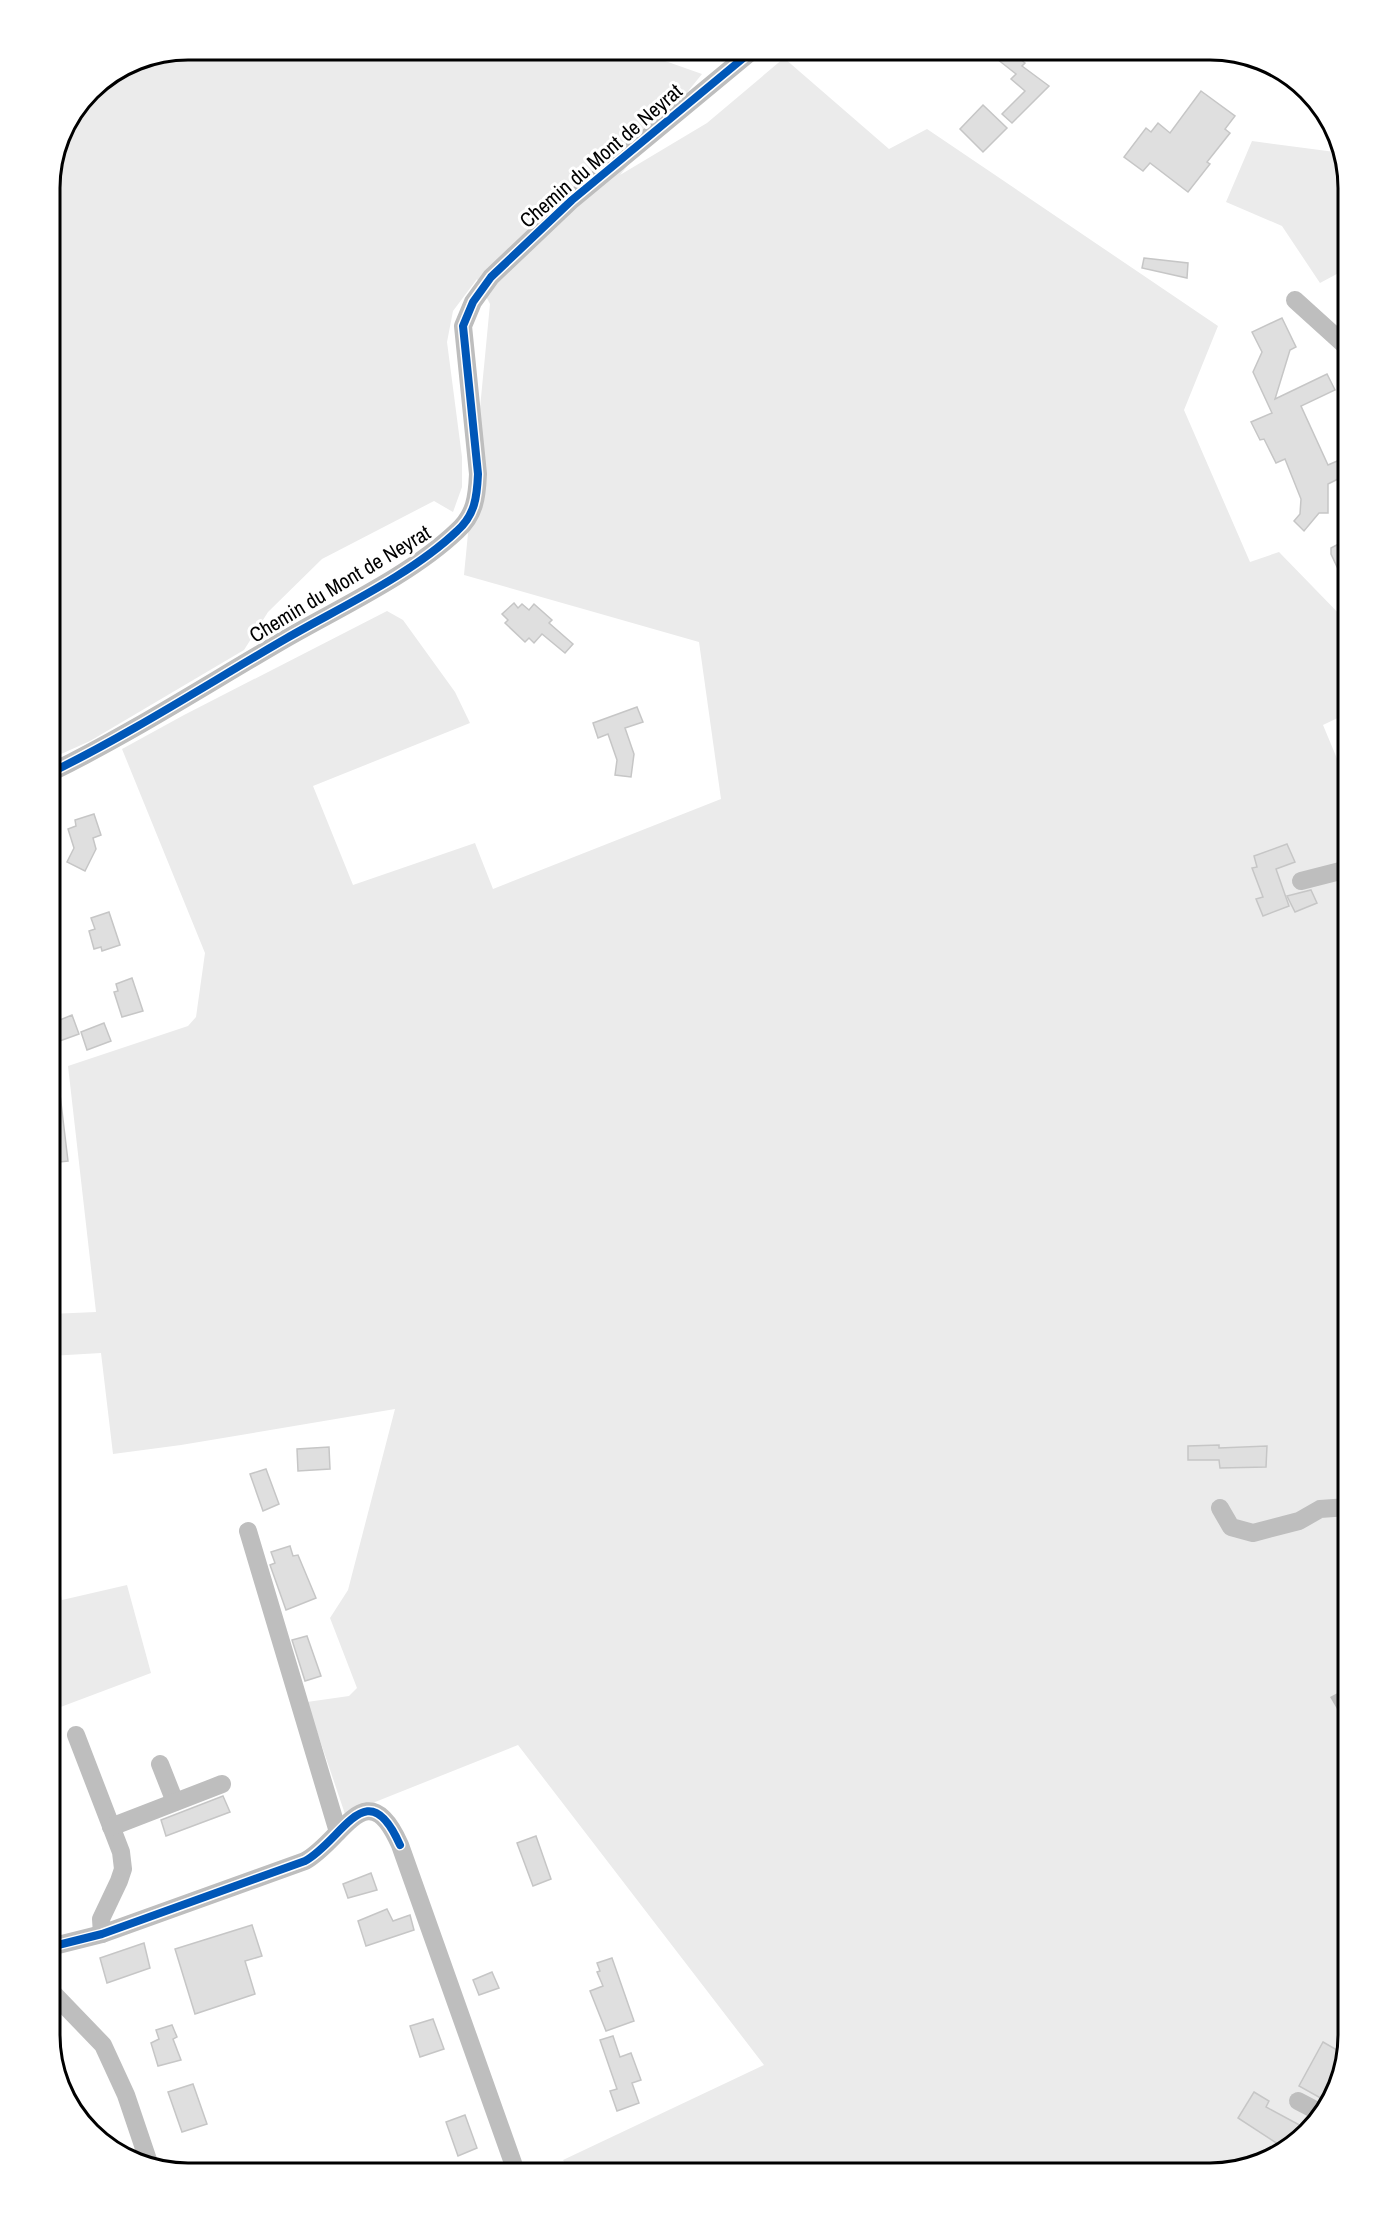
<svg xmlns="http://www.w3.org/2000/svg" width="1398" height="2223" viewBox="0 0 1398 2223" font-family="'Archivo Narrow',sans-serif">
  <rect width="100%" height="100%" fill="#fff"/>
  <g fill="#ebebeb">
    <polygon points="188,50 634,50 702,74 620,175 707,123 784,58 889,149 927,129 1218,326 1184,410 1250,562 1279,552 1348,623 1348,713 1323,725 1348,785 1348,2036 1330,2105 1272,2159 1210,2173 571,2173 563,2160 764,2065 518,1745 345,1814 307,1702 349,1696 357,1688 330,1618 348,1590 395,1409 181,1445 113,1454 101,1353 50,1356 50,1314 96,1312 68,1066 188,1026 196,1017 205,953 122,749 184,715 387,611 403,620 455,692 470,723 313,786 353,885 475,843 493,889 721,799 699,642 464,575 490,304 477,279 453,311 447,342 462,457 462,487 453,512 434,501 322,559 268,612 244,650 90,741 50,759 50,179 60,135 90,90 135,60"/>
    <polygon points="1252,141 1335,152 1340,151 1348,188 1348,268 1320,283 1282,226 1226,202"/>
    <polygon points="50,1537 62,1600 127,1585 151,1673 50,1711"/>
  </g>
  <polygon fill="#bebebe" points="1345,1689 1348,1694 1348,1725 1347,1726 1330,1697"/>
  <g fill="#dfdfdf" stroke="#c6c6c6" stroke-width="1.5">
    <polygon points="1005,50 1009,50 1025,63 1022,66 1049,86 1012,123 1002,114 1025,91 1011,79 1016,74 997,59"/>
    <polygon points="1201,91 1235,116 1225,129 1230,133 1207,162 1210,164 1188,192 1150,163 1143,171 1124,157 1146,128 1151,132 1158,123 1170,133"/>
    <polygon points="983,105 1007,128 983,152 960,129"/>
    <polygon points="1144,258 1188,263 1187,278 1142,268"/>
    <polygon points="1282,318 1296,347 1290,350 1275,399 1327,374 1335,390 1301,406 1328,465 1344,458 1348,469 1348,474 1328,484 1328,513 1319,513 1304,531 1294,521 1300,514 1301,499 1285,459 1276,463 1264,439 1260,440 1251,422 1272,413 1253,372 1262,352 1252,332"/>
    <polygon points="1348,539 1348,590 1331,554 1331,548"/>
    <polygon points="514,603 518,608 522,604 529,610 534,604 552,620 549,623 573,644 565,653 542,634 534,643 529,638 525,642 505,623 508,620 502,614"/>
    <polygon points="637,707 643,722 625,728 634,754 631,777 615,775 617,760 608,734 598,738 593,723"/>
    <polygon points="94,814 101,835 93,838 96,849 85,871 67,862 74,848 68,829 76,826 75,820"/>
    <polygon points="1287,844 1295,862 1276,869 1289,906 1263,916 1256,899 1263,897 1252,868 1257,867 1254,856"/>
    <polygon points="1311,890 1317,903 1295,912 1287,896"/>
    <polygon points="109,912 120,945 102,951 101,947 94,949 89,931 95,929 91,918"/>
    <polygon points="132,978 143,1011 122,1017 114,992 118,991 116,984"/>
    <polygon points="72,1015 79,1034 57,1042 50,1041 50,1024"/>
    <polygon points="104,1023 111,1041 87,1050 81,1032"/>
    <polygon points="59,1086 68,1161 50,1163 50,1087"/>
    <polygon points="1219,1445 1219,1448 1267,1446 1266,1467 1220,1468 1219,1460 1188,1460 1188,1446"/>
    <polygon points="329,1447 330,1469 298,1471 297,1449"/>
    <polygon points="266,1469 279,1504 263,1511 250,1474"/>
    <polygon points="290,1546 293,1556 298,1555 316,1598 286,1610 270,1565 275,1563 271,1552"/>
    <polygon points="307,1636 321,1676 305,1681 292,1640"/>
    <polygon points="223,1796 230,1812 166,1836 161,1820"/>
    <polygon points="536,1836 551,1879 533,1886 517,1843"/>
    <polygon points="371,1873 377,1890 348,1898 343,1884"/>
    <polygon points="387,1909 393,1921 410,1915 414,1930 366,1946 358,1921"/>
    <polygon points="252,1925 262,1956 245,1961 255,1994 195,2014 175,1949"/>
    <polygon points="144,1943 150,1968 107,1983 100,1958"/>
    <polygon points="612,1958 634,2021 606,2031 590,1991 603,1986 597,1972 600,1971 597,1963"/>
    <polygon points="492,1972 499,1988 479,1995 473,1980"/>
    <polygon points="433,2019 444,2049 420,2057 410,2026"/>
    <polygon points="172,2025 177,2037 173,2039 181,2060 158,2066 151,2043 159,2039 156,2030"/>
    <polygon points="613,2036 620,2057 631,2053 641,2080 632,2083 639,2103 617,2111 610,2091 617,2089 600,2040"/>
    <polygon points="1323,2042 1344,2054 1337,2078 1324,2100 1299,2086"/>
    <polygon points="193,2084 207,2124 182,2132 168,2092"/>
    <polygon points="1254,2092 1269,2101 1266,2107 1305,2128 1284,2148 1238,2118"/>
    <polygon points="465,2115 477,2148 458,2156 446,2122"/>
  </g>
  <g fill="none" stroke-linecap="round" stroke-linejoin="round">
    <g stroke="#bebebe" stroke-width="18">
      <polyline points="1295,300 1348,348"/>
      <path d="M50,773C132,733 209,683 287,638C341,607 412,574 457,531C475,515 477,497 478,474L463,326L473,302L491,277L572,200L753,50"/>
      <polyline points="1301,881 1348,869"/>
      <polyline points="1220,1508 1231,1527 1253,1533 1299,1521 1320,1509 1348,1507"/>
      <polyline points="248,1531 338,1832"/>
      <polyline points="76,1735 121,1852 123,1869 119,1881 101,1919 102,1934"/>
      <polyline points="160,1764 175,1802"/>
      <polyline points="111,1827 222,1784"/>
      <path d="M50,1947L102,1934L305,1861C343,1840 367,1770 400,1845L513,2163"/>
      <polyline points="50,1990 103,2045 126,2095 149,2163"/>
      <polyline points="1298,2101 1321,2113"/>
    </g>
    <defs>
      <g id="cycleway">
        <path d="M50,773C132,733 209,683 287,638C341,607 412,574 457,531C475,515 477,497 478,474L463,326L473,302L491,277L572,200L753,50"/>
        <path d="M50,1947L102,1934L305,1861C343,1840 367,1770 400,1845"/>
      </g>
    </defs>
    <use href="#cycleway" stroke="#fff" stroke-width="11"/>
    <use href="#cycleway" stroke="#0057b8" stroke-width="8"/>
  </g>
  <g text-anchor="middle" stroke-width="6" stroke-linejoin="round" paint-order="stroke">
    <g font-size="21" fill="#000" stroke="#fff">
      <text transform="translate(601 156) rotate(-41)" y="7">Chemin du Mont de Neyrat</text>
      <text transform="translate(340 584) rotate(-31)" y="7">Chemin du Mont de Neyrat</text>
    </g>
  </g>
  <path d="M0 0H1398V2223H0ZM188 60H1210A128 128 0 0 1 1338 188V2035A128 128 0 0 1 1210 2163H188A128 128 0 0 1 60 2035V188A128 128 0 0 1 188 60Z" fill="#fff" fill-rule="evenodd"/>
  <path fill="none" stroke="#000" stroke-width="3" d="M188 60H1210A128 128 0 0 1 1338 188V2035A128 128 0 0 1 1210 2163H188A128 128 0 0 1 60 2035V188A128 128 0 0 1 188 60Z"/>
</svg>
